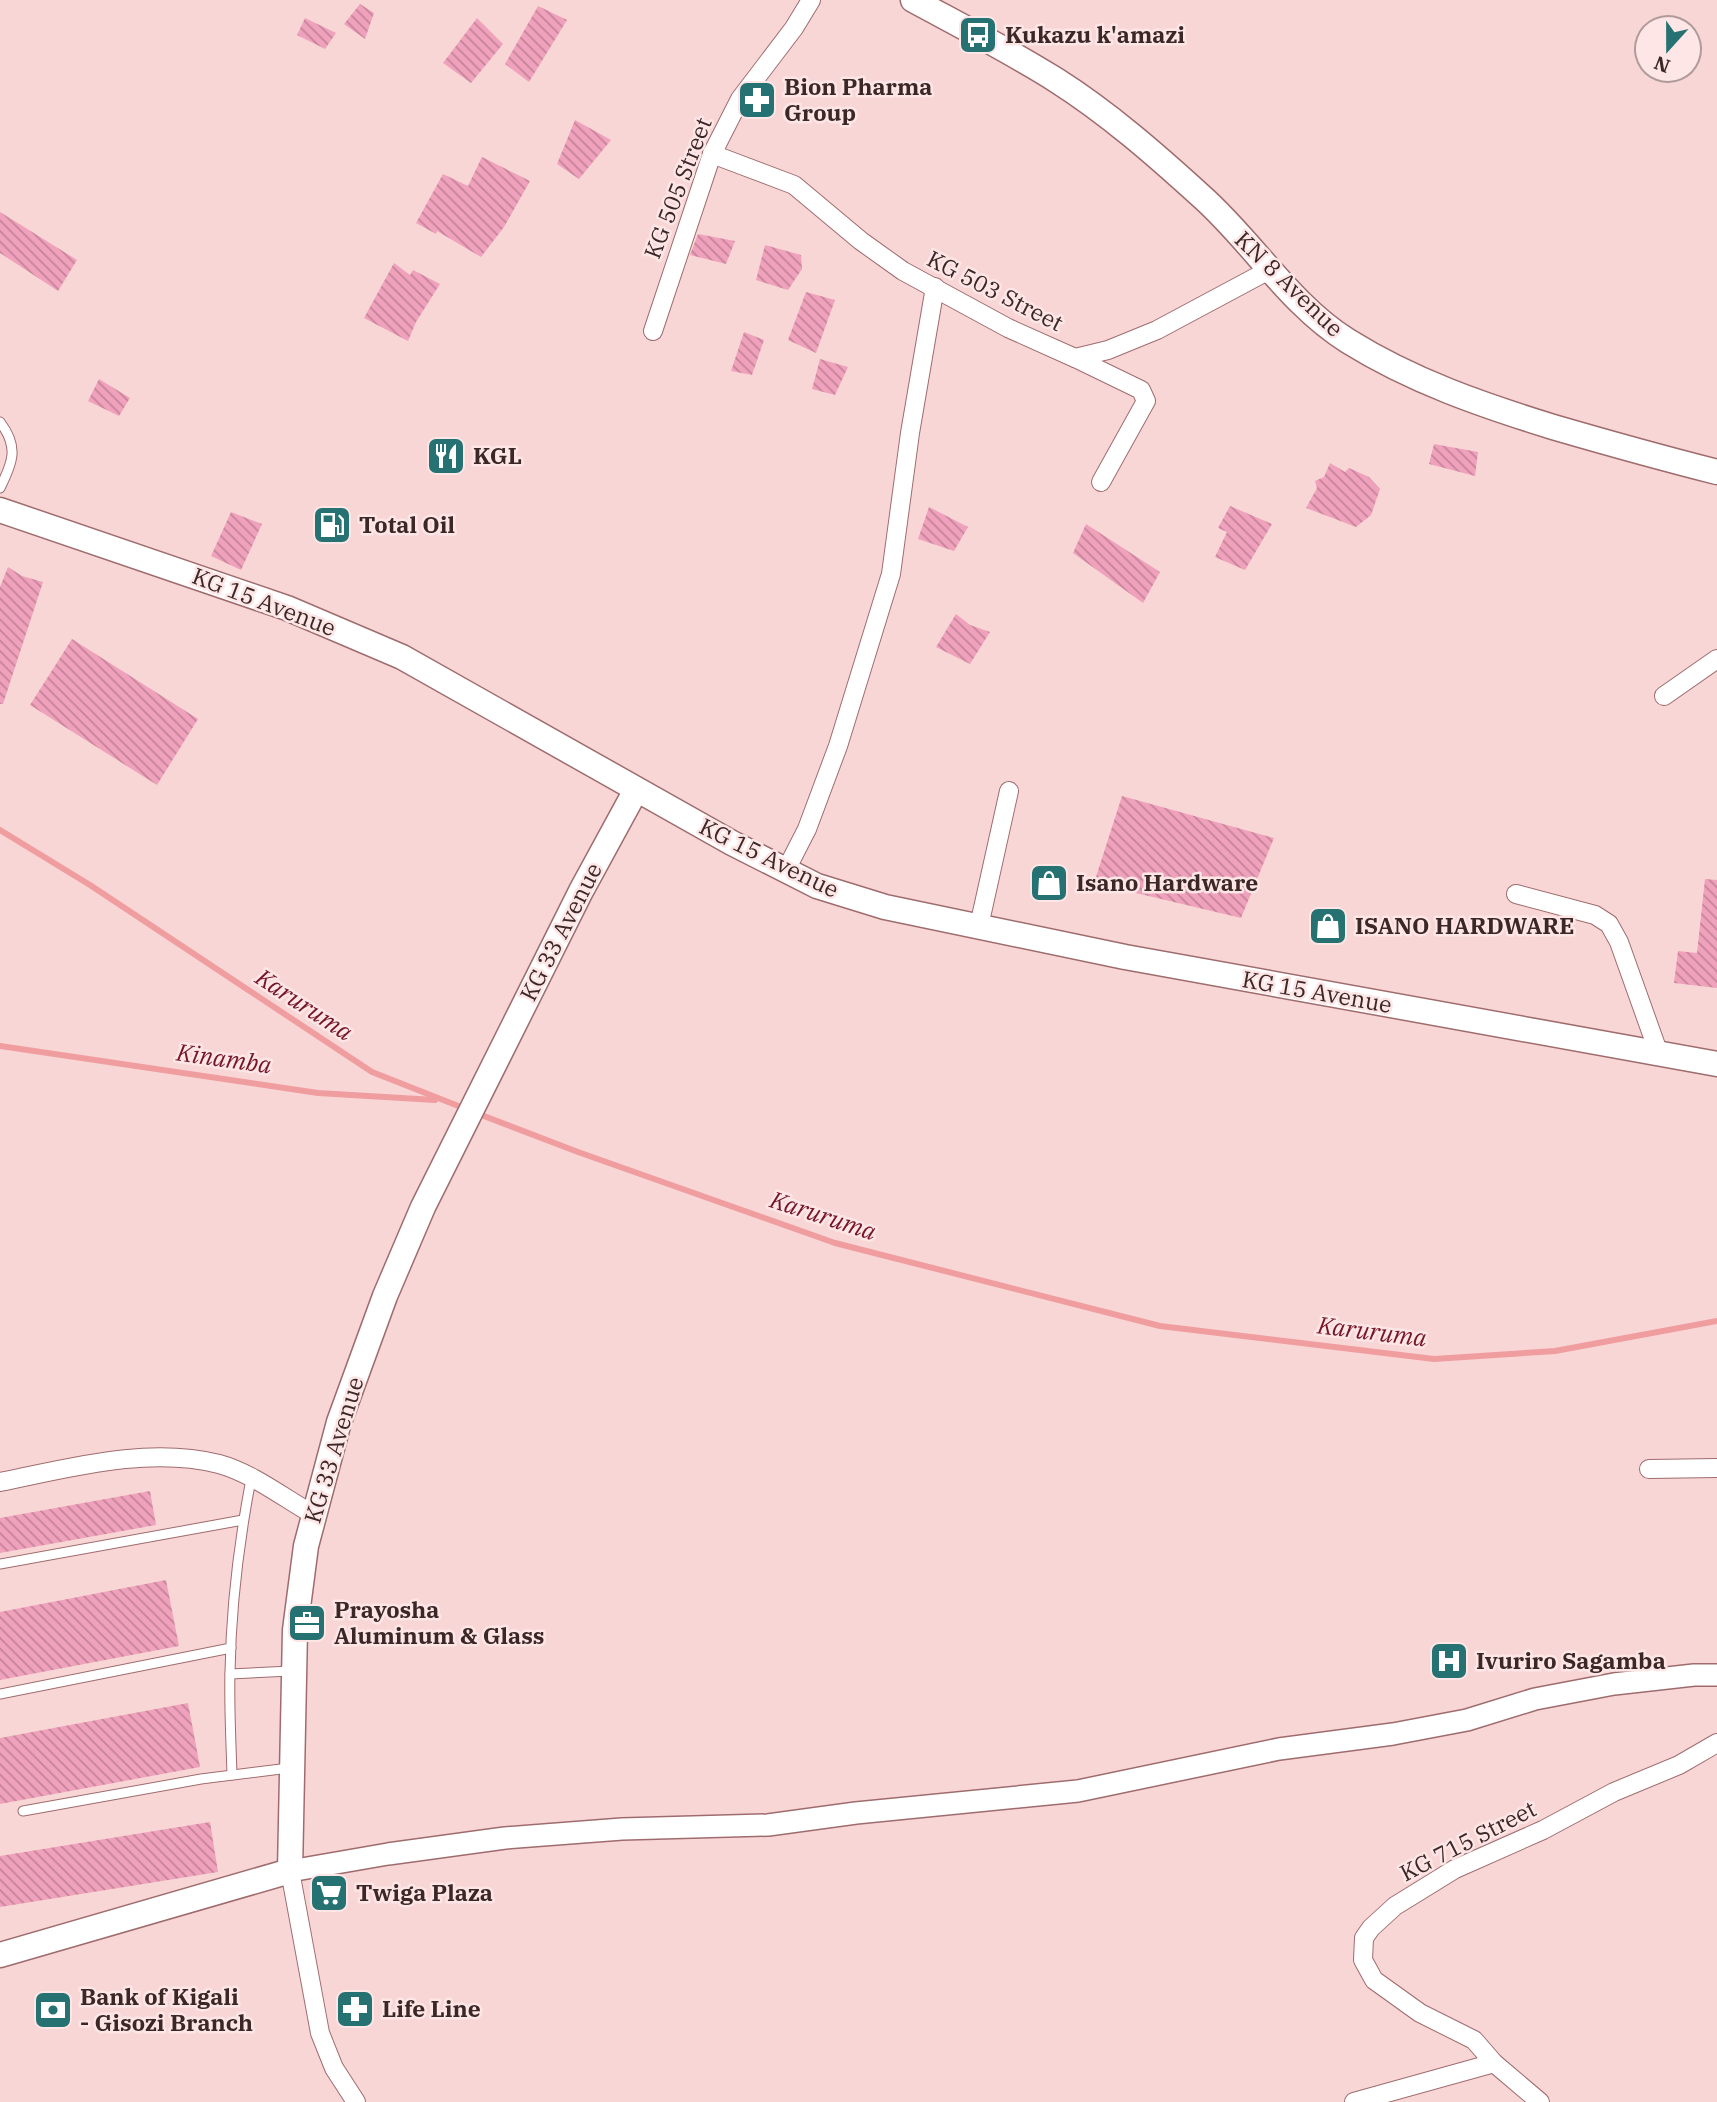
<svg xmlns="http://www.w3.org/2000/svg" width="1717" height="2102" viewBox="0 0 1717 2102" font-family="'IBM Plex Serif',serif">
  <defs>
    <pattern id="building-back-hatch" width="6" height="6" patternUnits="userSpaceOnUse" patternTransform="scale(1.75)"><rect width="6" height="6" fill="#f0a1bc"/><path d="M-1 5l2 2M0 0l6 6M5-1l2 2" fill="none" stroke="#c48399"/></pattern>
  </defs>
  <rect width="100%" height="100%" fill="#f9d6d6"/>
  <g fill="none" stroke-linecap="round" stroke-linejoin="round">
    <g stroke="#f09da0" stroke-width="6">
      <polyline points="0,830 90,885 372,1072 466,1109"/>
      <polyline points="0,1046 318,1093 435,1100"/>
      <polyline points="476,1113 578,1152 835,1243 1160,1326 1434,1359 1555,1351 1717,1321"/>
    </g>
  </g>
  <g fill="url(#building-back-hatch)">
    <polygon points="360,4 374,13 365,39 344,24"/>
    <polygon points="538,6 567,20 529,82 505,64"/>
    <polygon points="305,18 336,33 325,49 297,35"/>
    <polygon points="477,18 503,44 471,83 443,63"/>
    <polygon points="575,120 611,140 579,179 557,164"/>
    <polygon points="482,157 530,181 504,227 481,257 437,231 436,234 416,223 443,174 468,186"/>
    <polygon points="0,212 77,260 58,291 0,253"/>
    <polygon points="698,234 735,241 726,264 690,255"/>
    <polygon points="765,245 801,255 802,269 788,290 756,280"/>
    <polygon points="394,263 410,275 413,270 440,284 416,322 408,341 364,318"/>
    <polygon points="806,292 835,300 816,353 788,340"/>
    <polygon points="744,332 764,340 752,375 731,371"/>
    <polygon points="820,359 848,367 835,395 812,389"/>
    <polygon points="99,379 130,398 119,416 88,401"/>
    <polygon points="1434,444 1478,452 1475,476 1429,464"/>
    <polygon points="1330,463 1345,472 1349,468 1369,477 1380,489 1371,515 1356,527 1306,508 1317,488 1315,481 1324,477"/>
    <polygon points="1230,506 1272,524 1245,570 1215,557 1227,532 1218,528"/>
    <polygon points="929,507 968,527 954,551 918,539"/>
    <polygon points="231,512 262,524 241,570 211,556"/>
    <polygon points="1086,524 1160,572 1143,603 1073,553"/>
    <polygon points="8,567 22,576 43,582 3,704 0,704 0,587"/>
    <polygon points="956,614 970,625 990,632 970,664 936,647"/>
    <polygon points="72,639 198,719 157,785 30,705"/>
    <polygon points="1122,796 1274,838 1241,918 1094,883"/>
    <polygon points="1705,879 1717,880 1717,988 1674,983 1678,951 1697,953"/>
    <polygon points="150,1491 156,1525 0,1553 0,1518"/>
    <polygon points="166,1580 179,1646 0,1680 0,1612"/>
    <polygon points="188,1703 200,1767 0,1804 0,1738"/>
    <polygon points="210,1822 218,1872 0,1907 0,1856"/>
  </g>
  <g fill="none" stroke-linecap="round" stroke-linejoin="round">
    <defs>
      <g id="service">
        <path d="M0,422C19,447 13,462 0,488"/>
        <polyline points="0,1564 243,1520"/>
        <polyline points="230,1674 291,1671"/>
        <polyline points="0,1694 231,1648"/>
        <path d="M232,1775C231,1741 229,1706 230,1672C231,1607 239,1542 251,1479"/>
        <polyline points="23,1811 201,1779 289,1768"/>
      </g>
      <g id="minor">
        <polyline points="712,154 794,185 861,241 903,271 1008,328 1075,358 1108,350 1157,330 1271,269"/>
        <polyline points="653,331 712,154 740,99 794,28 811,0"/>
        <polyline points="1075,358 1141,390 1146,401 1101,482"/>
        <polyline points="1664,696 1717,659"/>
        <polyline points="786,870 807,829 838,746 891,574 910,433 935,287"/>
        <polyline points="1516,894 1595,915 1609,924 1619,942 1659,1054"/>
        <polyline points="979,926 1009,791"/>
        <polyline points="1649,1469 1717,1468"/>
        <path d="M0,1482C70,1468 148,1446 219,1464C252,1473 284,1498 314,1515"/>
        <polyline points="290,1871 320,2033 334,2068 356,2102"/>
        <polyline points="1354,2102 1494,2063"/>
        <polyline points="1540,2102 1494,2063 1474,2040 1420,2013 1374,1980 1363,1960 1364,1938 1371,1928 1395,1906 1455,1869 1543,1830 1614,1792 1679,1765 1717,1743"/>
      </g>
      <polyline id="tertiary" points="290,1871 388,1854 505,1838 622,1829 768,1825 856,1813 1078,1791 1279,1749 1393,1734 1467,1720 1535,1699 1614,1684 1694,1675 1717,1675"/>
      <g id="secondary">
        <path d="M913,0C961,26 1010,51 1056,80C1108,113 1156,155 1201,196C1252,241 1290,305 1348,341C1412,381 1482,405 1553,427C1608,443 1662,458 1717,472"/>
        <polyline points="0,510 287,608 402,657 732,843 817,886 885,907 1125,957 1717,1064"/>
        <polyline points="0,1955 290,1871 295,1630 306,1546 339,1422 385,1296 423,1207 581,891 636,790"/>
      </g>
    </defs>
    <use href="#service" stroke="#9f6c6e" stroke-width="11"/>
    <use href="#minor" stroke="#9f6c6e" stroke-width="20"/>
    <use href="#tertiary" stroke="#9f6c6e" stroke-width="24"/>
    <use href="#secondary" stroke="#9f6c6e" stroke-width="27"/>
    <use href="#service" stroke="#fff" stroke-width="9"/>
    <use href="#minor" stroke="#fff" stroke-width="18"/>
    <use href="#tertiary" stroke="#fff" stroke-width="21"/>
    <use href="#secondary" stroke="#fff" stroke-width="24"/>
  </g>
  <defs>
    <symbol id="bus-square" viewBox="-11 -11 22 22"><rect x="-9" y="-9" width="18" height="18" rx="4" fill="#267172" stroke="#fee6e6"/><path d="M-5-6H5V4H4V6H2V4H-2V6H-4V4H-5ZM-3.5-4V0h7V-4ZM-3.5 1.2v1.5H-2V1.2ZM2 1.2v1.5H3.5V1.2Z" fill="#fff"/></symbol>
    <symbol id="pharmacy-square" viewBox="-11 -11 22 22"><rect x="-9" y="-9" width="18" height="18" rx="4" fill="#267172" stroke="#fee6e6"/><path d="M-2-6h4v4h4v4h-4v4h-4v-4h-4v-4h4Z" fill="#fff"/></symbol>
    <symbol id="restaurant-square" viewBox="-11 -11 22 22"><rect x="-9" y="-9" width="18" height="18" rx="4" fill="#267172" stroke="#fee6e6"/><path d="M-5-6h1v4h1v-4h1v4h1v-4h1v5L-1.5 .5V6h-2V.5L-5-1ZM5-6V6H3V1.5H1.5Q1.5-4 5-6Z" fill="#fff"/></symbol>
    <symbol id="fuel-square" viewBox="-11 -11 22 22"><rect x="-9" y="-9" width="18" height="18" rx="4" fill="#267172" stroke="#fee6e6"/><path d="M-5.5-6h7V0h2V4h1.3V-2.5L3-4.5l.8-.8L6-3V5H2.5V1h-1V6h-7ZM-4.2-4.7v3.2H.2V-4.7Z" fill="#fff"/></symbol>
    <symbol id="shop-square" viewBox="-11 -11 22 22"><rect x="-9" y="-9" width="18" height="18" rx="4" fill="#267172" stroke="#fee6e6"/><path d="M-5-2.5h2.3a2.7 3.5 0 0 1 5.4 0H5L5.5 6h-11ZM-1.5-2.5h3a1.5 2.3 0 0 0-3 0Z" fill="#fff"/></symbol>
    <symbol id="office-square" viewBox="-11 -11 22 22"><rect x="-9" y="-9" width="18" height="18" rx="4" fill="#267172" stroke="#fee6e6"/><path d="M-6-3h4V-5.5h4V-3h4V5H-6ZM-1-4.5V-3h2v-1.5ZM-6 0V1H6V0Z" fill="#fff"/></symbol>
    <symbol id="hospital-square" viewBox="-11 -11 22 22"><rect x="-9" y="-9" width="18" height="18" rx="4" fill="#267172" stroke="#fee6e6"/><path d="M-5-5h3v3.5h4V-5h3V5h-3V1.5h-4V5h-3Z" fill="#fff"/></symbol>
    <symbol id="supermarket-square" viewBox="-11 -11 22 22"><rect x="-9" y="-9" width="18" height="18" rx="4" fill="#267172" stroke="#fee6e6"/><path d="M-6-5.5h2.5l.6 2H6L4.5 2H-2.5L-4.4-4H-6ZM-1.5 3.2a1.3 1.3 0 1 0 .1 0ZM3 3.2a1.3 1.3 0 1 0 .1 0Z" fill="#fff"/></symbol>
    <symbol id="bank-square" viewBox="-11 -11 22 22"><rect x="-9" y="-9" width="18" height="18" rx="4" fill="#267172" stroke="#fee6e6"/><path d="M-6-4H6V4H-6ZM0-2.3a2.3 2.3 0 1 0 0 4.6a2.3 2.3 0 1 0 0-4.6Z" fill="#fff"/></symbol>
  </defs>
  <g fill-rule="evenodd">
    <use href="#bus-square" x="956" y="13" width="44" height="44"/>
    <use href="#pharmacy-square" x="735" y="78" width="44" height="44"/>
    <use href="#restaurant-square" x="424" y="434" width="44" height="44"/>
    <use href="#fuel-square" x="310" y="503" width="44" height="44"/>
    <use href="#shop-square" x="1027" y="861" width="44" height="44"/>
    <use href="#shop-square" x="1306" y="904" width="44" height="44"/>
    <use href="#office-square" x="285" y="1601" width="44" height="44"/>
    <use href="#hospital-square" x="1427" y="1639" width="44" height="44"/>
    <use href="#supermarket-square" x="307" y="1871" width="44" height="44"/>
    <use href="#pharmacy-square" x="333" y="1987" width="44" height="44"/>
    <use href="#bank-square" x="31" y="1988" width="44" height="44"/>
  </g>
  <g text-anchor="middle" stroke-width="5" stroke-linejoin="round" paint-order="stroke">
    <g font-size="23" font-weight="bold" fill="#3c2727" stroke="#fee6e6" text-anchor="start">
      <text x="1005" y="43">Kukazu k'amazi</text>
      <text x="784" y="95">Bion Pharma<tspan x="784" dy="26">Group</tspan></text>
      <text x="473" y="464">KGL</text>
      <text x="359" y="533">Total Oil</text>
      <text x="1076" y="891">Isano Hardware</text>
      <text x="1355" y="934">ISANO HARDWARE</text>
      <text x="334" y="1618">Prayosha<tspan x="334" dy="26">Aluminum &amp; Glass</tspan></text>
      <text x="1476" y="1669">Ivuriro Sagamba</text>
      <text x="356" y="1901">Twiga Plaza</text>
      <text x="80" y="2005">Bank of Kigali<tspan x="80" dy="26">- Gisozi Branch</tspan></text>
      <text x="382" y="2017">Life Line</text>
    </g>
    <g font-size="23" fill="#3c2727" stroke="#fee6e6">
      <text transform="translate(678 188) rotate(-69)" y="8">KG 505 Street</text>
      <text transform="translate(1289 284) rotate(44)" y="8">KN 8 Avenue</text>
      <text transform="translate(995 291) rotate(27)" y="8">KG 503 Street</text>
      <text transform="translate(264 602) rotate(21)" y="8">KG 15 Avenue</text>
      <text transform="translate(769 858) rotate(26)" y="8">KG 15 Avenue</text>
      <text transform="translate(561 932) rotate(-63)" y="8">KG 33 Avenue</text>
      <text transform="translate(1317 992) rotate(10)" y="8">KG 15 Avenue</text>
      <text transform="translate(334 1450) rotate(-73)" y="8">KG 33 Avenue</text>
      <text transform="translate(1468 1841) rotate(-27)" y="8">KG 715 Street</text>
    </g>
    <g font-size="24" font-style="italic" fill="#751525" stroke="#fee6e6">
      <text transform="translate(304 1005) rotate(33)" y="8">Karuruma</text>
      <text transform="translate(224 1059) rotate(8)" y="8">Kinamba</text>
      <text transform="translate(823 1216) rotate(18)" y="8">Karuruma</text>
      <text transform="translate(1372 1332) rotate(7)" y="8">Karuruma</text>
    </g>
  </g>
  <g transform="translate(1668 49) rotate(201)"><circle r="33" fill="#fee6e6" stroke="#b09a9a" stroke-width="2"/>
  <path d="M0-5L12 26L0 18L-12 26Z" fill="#267172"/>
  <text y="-10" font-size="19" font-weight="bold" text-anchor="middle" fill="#3c2727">N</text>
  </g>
</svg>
